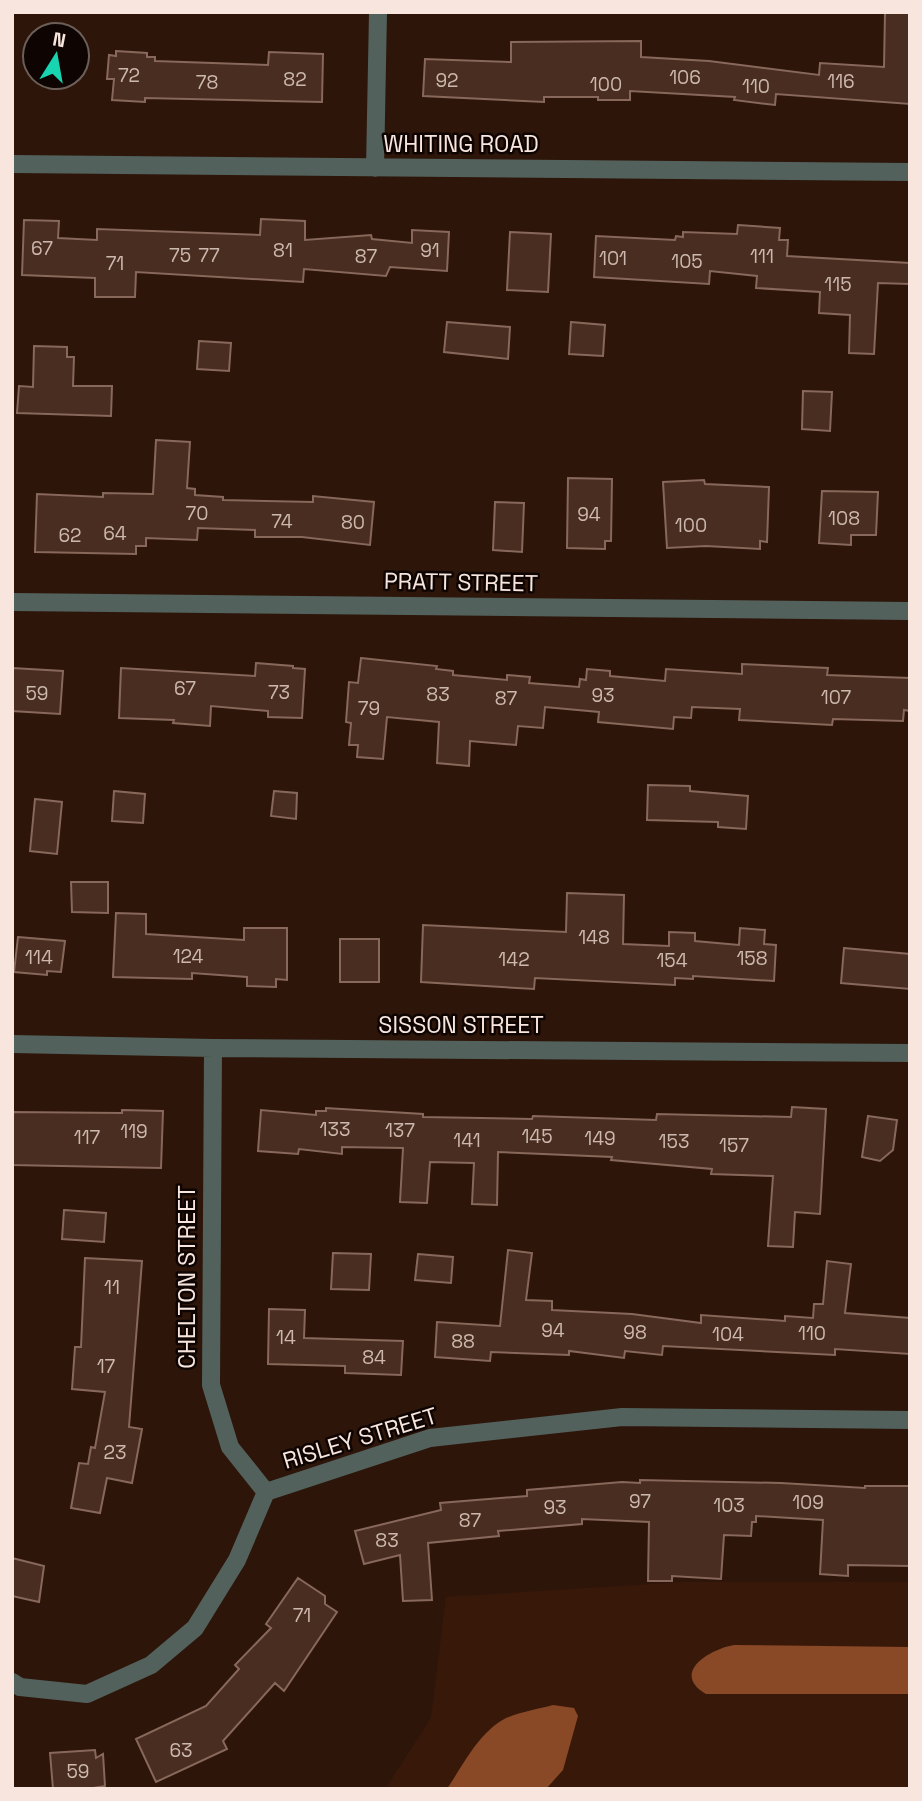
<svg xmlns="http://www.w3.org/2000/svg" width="922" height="1801" font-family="'Space Grotesk',sans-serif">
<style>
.built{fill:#381909}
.water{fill:#894826}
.building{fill:#482d20;stroke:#87685a;stroke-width:2}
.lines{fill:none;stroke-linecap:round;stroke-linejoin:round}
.minor{stroke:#52615c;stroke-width:18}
.labels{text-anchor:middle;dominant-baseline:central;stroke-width:5;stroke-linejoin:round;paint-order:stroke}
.number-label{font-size:19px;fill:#ccb8ae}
.street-label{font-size:23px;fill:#f8e6de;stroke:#0e0502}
</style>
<rect width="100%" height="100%" fill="#2d1509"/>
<path class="built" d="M683 1582H910V1789H385L431 1718 446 1597Z"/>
<path class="water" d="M734 1645 910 1647V1694H706C670 1673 710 1649 734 1645Z
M553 1705 574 1708 578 1716 563 1770 546 1789H447C463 1765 479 1732 506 1718 520 1712 538 1709 553 1705Z"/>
<path class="building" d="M885 12H910V104L776 94 775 105 734 100 735 97 630 91V100H598V97H544V102L423 96 425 59 511 62V42L641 41V57L709 61 819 75 820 63 884 67Z
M116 51 147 53V57H155V61L268 65 269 52 323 54 322 102 145 98V102L112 100 114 79H107L109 55 116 56Z
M261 219 305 221V240L371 235 372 239 412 243V230L449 232 447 271 390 267 386 276 304 269 303 282 136 272 135 297H95V278L22 275 24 220 59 221 58 238 97 240V229L260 235Z
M738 225 780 228 779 240H788L787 256 910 263V284L878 283 874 354 849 353 850 315 819 313 820 292 756 288 757 276 710 271 709 284 594 277 596 236 675 240 676 236 683 237V232L737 234Z
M510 232 551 234 548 292 507 290Z
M447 322 510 327 508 359 444 352Z
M571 322 605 325 603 356 569 354Z
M199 341 231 343 229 371 197 369Z
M34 346 67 347V357H74L73 386H112L111 416 17 413 19 386 33 387Z
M803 391 832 392 830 431 802 429Z
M156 440 190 442 187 488 195 489V495L223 497V500L313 502V496L374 502 370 545 302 537H255V530L198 528 197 540 146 538V546H136V554L35 552 37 494 103 497V493L153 494Z
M568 478 612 479 611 541H605V549L567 548Z
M704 480 705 484 769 487 767 542 760 541V549L706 546 667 548 663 482Z
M822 491 878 492 876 535H851V545L819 543Z
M495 502 524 503 522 552 493 550Z
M361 658 437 666 436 669 453 671V675L507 680V675L530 677 529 683 579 687 580 679 586 680 587 669 610 671V676L665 681 666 669 742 674V664L828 668 827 675 910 678V711L904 710 903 721 833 719 832 725 739 720 740 709 692 707 691 718 674 717 673 729 598 722 599 712 545 707 543 728 518 726 516 745 470 741 469 766 437 763 439 722 387 717 383 759 357 757 358 745H349L351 723 346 722 349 682 358 683Z
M256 663 293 666V668L305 669 302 718 268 717V711L211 706 210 726 173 723 174 720 119 718 121 668 255 676Z
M12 668 63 671 60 714 12 711Z
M648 785 690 786V791L748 796 746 829 718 827V822L647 820Z
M114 791 145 794 143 823 112 821Z
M274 791 297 793 296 819 271 816Z
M35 799 62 802 57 854 30 851Z
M71 882H108V913L72 912Z
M567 893 624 895 623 944 669 946V932L695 933V941L739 945 740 928 765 930 764 944 776 945 774 981 693 976V979L675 978V985L535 978 534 989 421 982 423 925 566 932Z
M116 913 146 914V934L244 940V928H287V980L276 979V987L247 986V977L192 973V979L113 977Z
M18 937 65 941 61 972 47 971V975L14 972Z
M340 939H379V982H340Z
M844 948 910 954V989L841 983Z
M792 1107 826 1109 820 1214 795 1212 793 1247 768 1246 773 1176 711 1174 712 1169 611 1160 612 1157 498 1152 497 1205 472 1204 474 1163 430 1162 427 1203 400 1202 403 1148 342 1147V1154L299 1149 298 1154 258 1151 261 1110 316 1115V1111H326V1108L423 1114V1117L532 1119 533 1116 656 1120 657 1114 791 1117Z
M122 1110 163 1111 161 1168 12 1165V1112L122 1113Z
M868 1116 897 1120 893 1150 880 1161 862 1157Z
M64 1210 106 1213 104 1242 62 1239Z
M508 1250 532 1253 526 1300 552 1301V1310L632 1314 701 1323V1315L785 1321V1316L813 1318 814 1304H823L827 1261 851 1264 845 1313 910 1318V1354L835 1349V1355L663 1346 662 1355 625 1351 624 1358 569 1351V1355L491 1352 490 1361 435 1357 437 1322 500 1326Z
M333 1253 371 1254 369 1290 331 1289Z
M418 1254 453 1257 451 1283 415 1280Z
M85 1258 142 1261 129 1427 142 1429 132 1483 107 1478 100 1513 71 1508 79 1463 88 1464 91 1447 95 1448 105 1392 72 1389 75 1347H81Z
M269 1309 305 1310 304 1338 403 1341 401 1375 345 1373V1366L268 1364Z
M640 1480 781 1483 865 1488V1486H910V1566L848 1565V1576L820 1574 823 1520 756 1516V1522H752L751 1536 724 1535 721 1579 672 1576V1581H648L649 1522 582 1519V1524L498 1531 499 1536 428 1543 432 1600 403 1601 400 1555 364 1564 355 1531 441 1510 440 1503 527 1496V1490L622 1482 640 1483Z
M12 1558 44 1566 39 1602 12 1596Z
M298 1578 325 1596V1604L337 1612 284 1691 275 1683 223 1741 227 1749 156 1782 136 1739 206 1706 239 1669 235 1665 271 1628 266 1624Z
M95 1750 96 1758 103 1754 105 1786 87 1789H53L50 1753Z"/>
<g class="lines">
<path class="minor" d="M12 164 910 172
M375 168 378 12
M12 602 910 611
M12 1044 213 1048 910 1053
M213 1048 211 1385 230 1447 266 1492
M12 1682 20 1687 87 1694 151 1665 195 1628 237 1560 266 1492 430 1438 622 1417 910 1420"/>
</g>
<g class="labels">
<g class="number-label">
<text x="129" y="75">72</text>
<text x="685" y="77">106</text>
<text x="295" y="79">82</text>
<text x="447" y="80">92</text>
<text x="841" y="81">116</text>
<text x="207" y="82">78</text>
<text x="606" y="84">100</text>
<text x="756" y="86">110</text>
<text x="42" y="248">67</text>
<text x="283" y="250">81</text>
<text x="430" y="250">91</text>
<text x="180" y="255">75</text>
<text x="209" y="255">77</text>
<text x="366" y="256">87</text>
<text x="762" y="256">111</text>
<text x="613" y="258">101</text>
<text x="687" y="261">105</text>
<text x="115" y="263">71</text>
<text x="838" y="284">115</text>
<text x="197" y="513">70</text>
<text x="589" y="514">94</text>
<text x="844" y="518">108</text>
<text x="282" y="521">74</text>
<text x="353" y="522">80</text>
<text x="691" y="525">100</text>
<text x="115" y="533">64</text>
<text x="70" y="535">62</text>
<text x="185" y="688">67</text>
<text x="279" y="692">73</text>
<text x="37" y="693">59</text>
<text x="438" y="694">83</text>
<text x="603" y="695">93</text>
<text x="836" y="697">107</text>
<text x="506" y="698">87</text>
<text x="369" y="708">79</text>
<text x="594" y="937">148</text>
<text x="188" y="956">124</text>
<text x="39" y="957">114</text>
<text x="752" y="958">158</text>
<text x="514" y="959">142</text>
<text x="672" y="960">154</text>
<text x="335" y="1129">133</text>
<text x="400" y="1130">137</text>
<text x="134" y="1131">119</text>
<text x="537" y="1136">145</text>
<text x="87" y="1137">117</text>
<text x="600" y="1138">149</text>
<text x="467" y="1140">141</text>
<text x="674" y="1141">153</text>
<text x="734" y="1145">157</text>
<text x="112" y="1287">11</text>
<text x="553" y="1330">94</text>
<text x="635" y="1332">98</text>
<text x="812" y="1333">110</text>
<text x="728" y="1334">104</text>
<text x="286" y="1337">14</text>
<text x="463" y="1341">88</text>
<text x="374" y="1357">84</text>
<text x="106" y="1366">17</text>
<text x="115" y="1452">23</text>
<text x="640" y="1501">97</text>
<text x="808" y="1502">109</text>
<text x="729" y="1505">103</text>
<text x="555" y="1507">93</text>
<text x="470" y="1520">87</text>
<text x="387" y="1540">83</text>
<text x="302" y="1615">71</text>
<text x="181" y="1750">63</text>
<text x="78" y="1771">59</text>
</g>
<g class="street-label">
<text x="461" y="144">WHITING ROAD</text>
<text transform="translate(461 582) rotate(1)">PRATT STREET</text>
<text x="461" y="1025">SISSON STREET</text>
<text transform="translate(187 1277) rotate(-90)">CHELTON STREET</text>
<text transform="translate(360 1438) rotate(-17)">RISLEY STREET</text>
</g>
</g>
<rect width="922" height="1801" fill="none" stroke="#f8e6de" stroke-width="28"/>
<g transform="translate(56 56) rotate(11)"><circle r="33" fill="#0e0502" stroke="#6c5f5a" stroke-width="2"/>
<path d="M0-5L12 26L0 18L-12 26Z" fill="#18d5b2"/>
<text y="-10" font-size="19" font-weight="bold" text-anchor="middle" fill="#f8e6de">N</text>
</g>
</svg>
